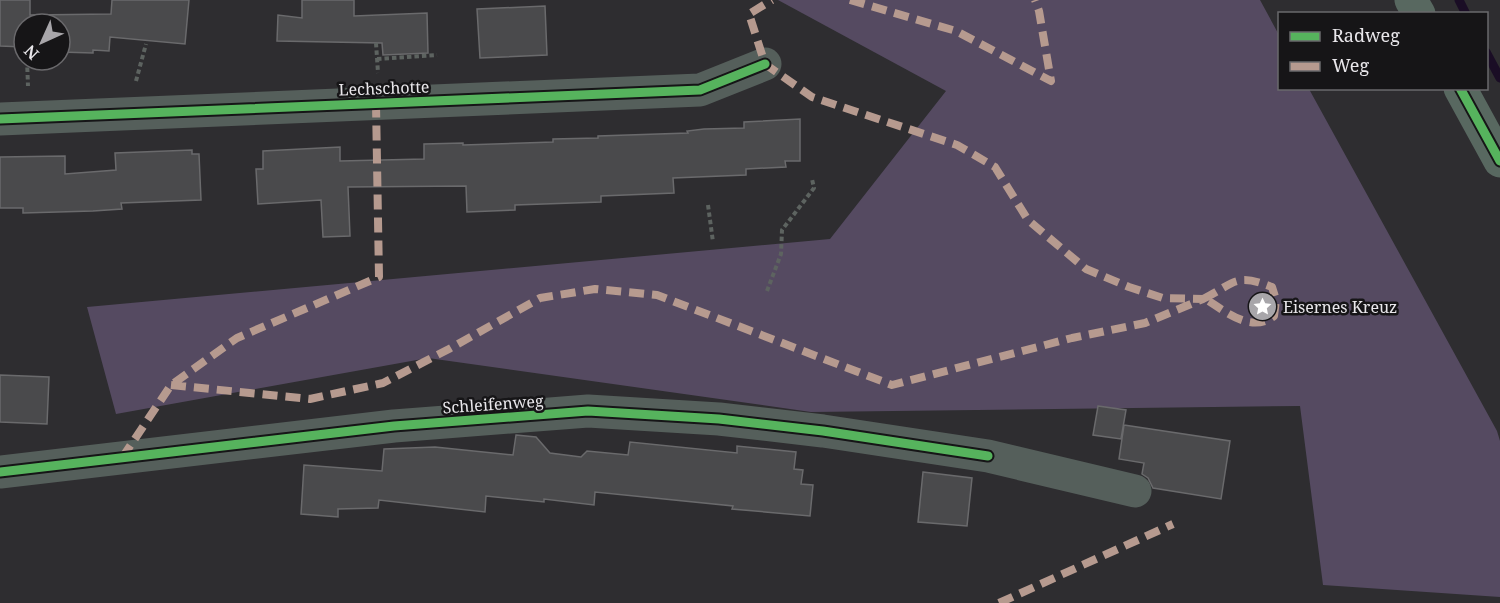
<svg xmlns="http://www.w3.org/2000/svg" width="1500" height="603" font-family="'Noto Serif',serif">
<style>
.green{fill:#554a61}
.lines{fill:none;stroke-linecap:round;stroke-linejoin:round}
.stream{stroke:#1a0d25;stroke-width:9}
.building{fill:#4a4a4c;stroke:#6a6a6c;stroke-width:1.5}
.path{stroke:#5d6360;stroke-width:4;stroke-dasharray:4.5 3;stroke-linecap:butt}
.minor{stroke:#555f5b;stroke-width:33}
.major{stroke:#586860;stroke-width:33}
.quiet{stroke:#b69a8f;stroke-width:8;stroke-dasharray:15 8;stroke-linecap:butt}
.cycleway-casing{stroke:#161517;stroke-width:13}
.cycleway{stroke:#56b35d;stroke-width:9}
.labels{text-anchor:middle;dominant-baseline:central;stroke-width:5;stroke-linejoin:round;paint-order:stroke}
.street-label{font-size:16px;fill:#e9e7eb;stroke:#161517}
.poi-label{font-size:16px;fill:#e9e7eb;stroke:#161517;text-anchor:start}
</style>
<rect width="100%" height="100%" fill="#2e2d30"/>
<path class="green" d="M778 0H1260L1279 35 1280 88 1309 89 1497 431 1500 441V597L1323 585 1300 406 811 412 428 358 116 414 87 307 830 239 946 91Z"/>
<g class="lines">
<path class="stream" d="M1459 0 1466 14
M1486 52 1500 78"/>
</g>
<path class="building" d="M0 0H30V15L111 14 112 0H189L185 44 110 37 109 51 93 50V53L60 52V24H24V47L0 46Z
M302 0H354V16L427 13 428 53 383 55 382 43 277 41 278 15 302 18Z
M545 6 547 55 480 58 477 9Z
M800 119V161H785L786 167 746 169V175L673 178 674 193 601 196V202L515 205V210L467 212 466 186 348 187 350 236 323 237 321 200 258 204 256 169H263V151L340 147V161L424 159V144L463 143V145L553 142V139L598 138V136L688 133 687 131 704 129 744 128V122Z
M192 150V154H199L201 200 121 203 122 209 93 211 23 213V208H0V157L65 156V174L116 170 115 153Z
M0 375 49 377 47 424 0 422Z
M1098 406 1126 410 1121 439 1093 435Z
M1124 425 1230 441 1221 499 1153 488 1148 478 1142 474 1144 463 1119 459Z
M516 435 536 437 550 453 581 457 587 451 628 455 630 442 737 453V446L796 452 794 469 803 470 801 484 813 485 810 516 732 509 733 506 595 492 594 505 544 499V502L486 496 485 512 379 500 378 508 338 509V517L301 514 304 465 382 471 384 449 435 447 513 455Z
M923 472 972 478 967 526 918 522Z"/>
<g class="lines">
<path class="path" d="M376 43 378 73
M377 59 437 55
M27 60 28 86
M136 81 146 44
M708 205 713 242
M767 291 781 254 782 230 814 188 812 179"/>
<path class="minor" d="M0 119 700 90 765 64
M0 472 394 426 588 411 719 419 823 431 988 456 1135 491"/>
<path class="major" d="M1411 0 1419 14
M1460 88 1500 161"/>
<path class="quiet" d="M850 0 956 31 1051 81 1039 11 1035 0
M1203 299C1234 284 1234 272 1272 287L1276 300 1274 316C1251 334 1225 311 1204 298
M171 385 310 399 383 383 449 349 540 298 595 289 657 295 892 385 1072 338 1145 323 1203 299 1163 298 1129 287 1086 269 1028 220 995 167 957 145 812 97 765 64 749 14 772 0
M122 458 171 385 237 338 379 277 376 104
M999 603 1173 524"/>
<defs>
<path id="cycleway" d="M1460 88 1500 161
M0 119 700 90 765 64
M0 472 394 426 588 411 719 419 823 431 988 456"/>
</defs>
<use href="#cycleway" class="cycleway-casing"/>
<use href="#cycleway" class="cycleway"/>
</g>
<defs>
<symbol id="sight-disc" viewBox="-11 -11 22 22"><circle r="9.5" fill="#a8a6aa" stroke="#161517"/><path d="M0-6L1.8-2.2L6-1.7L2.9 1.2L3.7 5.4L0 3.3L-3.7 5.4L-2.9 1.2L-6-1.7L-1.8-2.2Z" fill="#fff"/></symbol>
</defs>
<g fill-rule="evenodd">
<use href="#sight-disc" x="1246" y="290" width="33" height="33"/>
</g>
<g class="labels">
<g class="street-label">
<text transform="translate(384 88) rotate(-2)">Lechschotte</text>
<text transform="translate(493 404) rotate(-4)">Schleifenweg</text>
</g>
<g class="poi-label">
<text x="1283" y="307">Eisernes Kreuz</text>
</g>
</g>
<rect x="1278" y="12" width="210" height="78" fill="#161517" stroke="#6a696c" stroke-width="1.5"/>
<rect x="1290" y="32" width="30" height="9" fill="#56b35d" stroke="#6a696c" stroke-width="1.5"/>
<text x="1332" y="42" font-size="18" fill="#e9e7eb">Radweg</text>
<rect x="1290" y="62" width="30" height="9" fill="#b69a8f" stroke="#6a696c" stroke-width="1.5"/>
<text x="1332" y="72" font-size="18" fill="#e9e7eb">Weg</text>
<g transform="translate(42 42) rotate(225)"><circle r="28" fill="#161517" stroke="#6a696c" stroke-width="1.5"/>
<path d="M0-4.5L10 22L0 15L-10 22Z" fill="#a8a6aa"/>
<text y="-9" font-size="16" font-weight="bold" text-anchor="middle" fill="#e9e7eb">N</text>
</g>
</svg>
